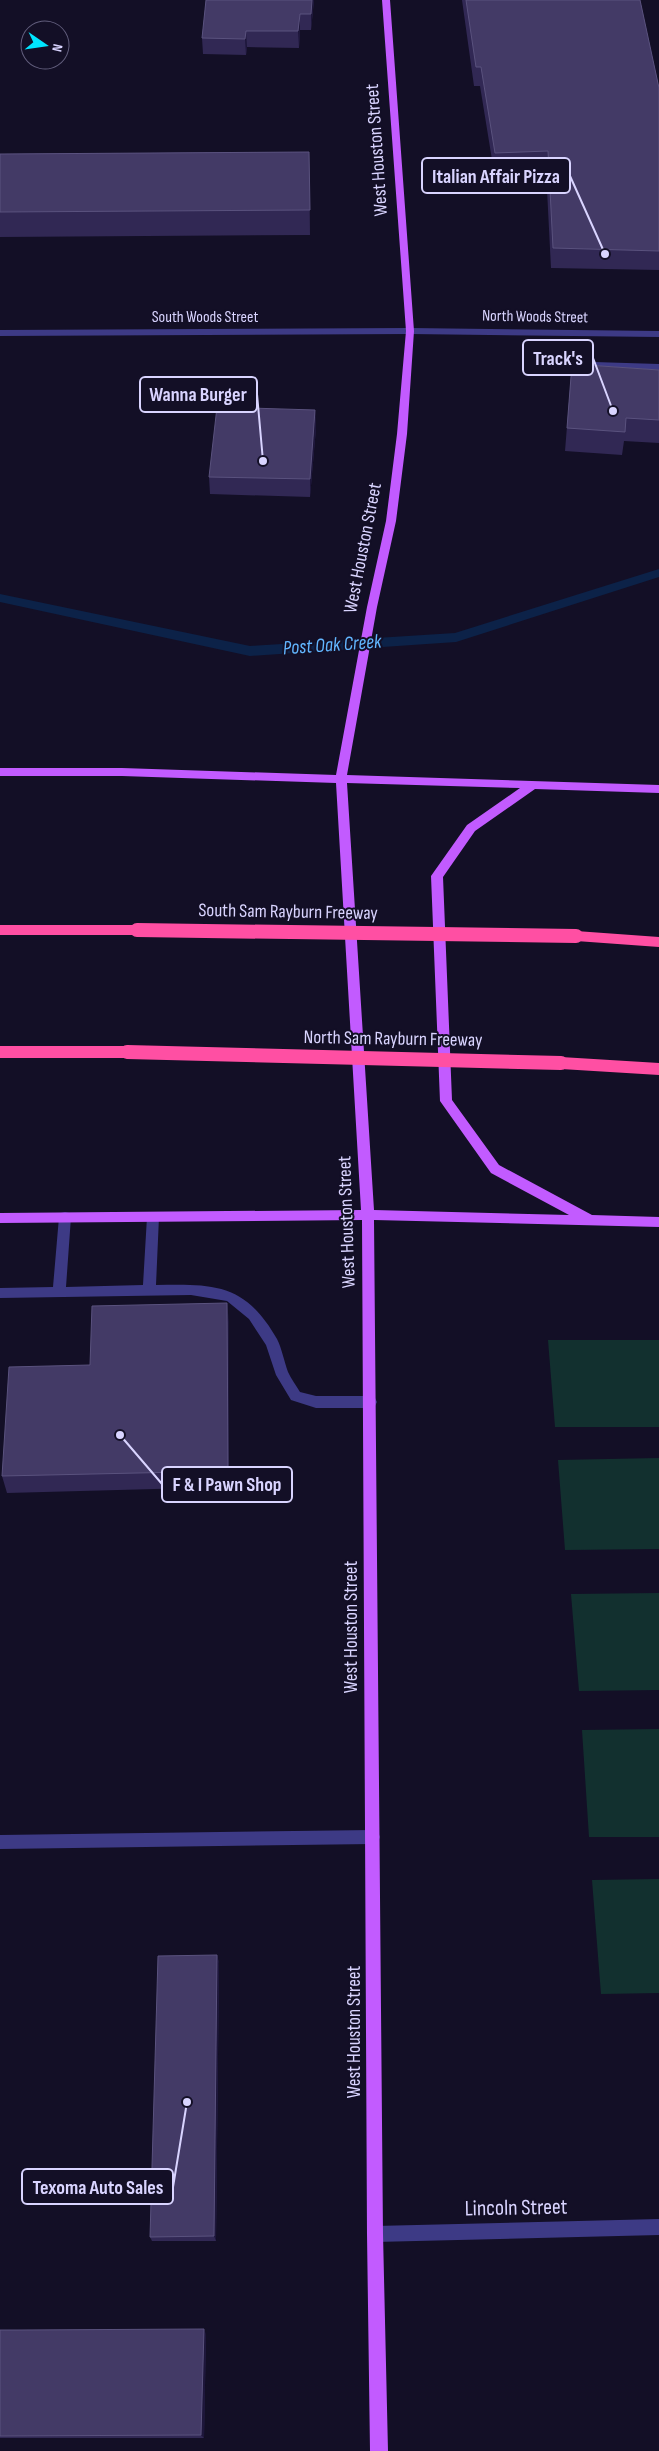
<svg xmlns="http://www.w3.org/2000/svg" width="659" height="2451" font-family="'Sofia Sans Condensed',sans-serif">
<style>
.green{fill:#12302f}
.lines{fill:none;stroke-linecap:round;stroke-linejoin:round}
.stream{fill:#0c2248;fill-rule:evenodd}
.minor{fill:#3d3a85;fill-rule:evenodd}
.major{fill:#c25bff;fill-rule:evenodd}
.highway{fill:#ff4fa3;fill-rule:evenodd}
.highway-bridge{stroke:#ff4fa3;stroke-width:14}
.wall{fill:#312854}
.shaded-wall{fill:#1d163a}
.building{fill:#433a66;stroke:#5a527e}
.labels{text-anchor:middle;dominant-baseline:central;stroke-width:4;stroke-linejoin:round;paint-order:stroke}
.far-street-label{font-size:16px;fill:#d9d4ff;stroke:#130f26}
.street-label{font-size:19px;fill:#d9d4ff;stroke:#130f26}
.water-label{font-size:20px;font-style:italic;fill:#62b6ff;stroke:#130f26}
.near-street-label{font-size:22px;fill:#d9d4ff;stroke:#130f26}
.leader{fill:none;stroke:#d9d4ff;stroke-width:2}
.callout-dot{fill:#d9d4ff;stroke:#130f26;stroke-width:2}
.callout{fill:#130f26;stroke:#d9d4ff;stroke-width:2}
.callout-label{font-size:20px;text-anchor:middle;font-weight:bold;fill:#d9d4ff}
</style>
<rect width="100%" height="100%" fill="#130f26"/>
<path class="green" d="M548 1340H659V1427H555Z
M659 1458V1549L565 1550 558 1460Z
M659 1593V1690L579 1691 571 1594Z
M659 1729V1837H589L582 1730Z
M659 1879V1993L601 1994 592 1880Z"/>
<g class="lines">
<path class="stream" d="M659 569V577L456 642 250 656 0 602V594L250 646 455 633Z"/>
<path class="minor" d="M410 328 659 331V337L410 334 0 336V330Z
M594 362 659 364V370L591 367V363Z
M65 1212 69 1213 71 1217 66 1287 143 1285 147 1217 149 1213H157L159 1217 156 1285C214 1284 245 1283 277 1339 282 1349 284 1361 288 1372 291 1379 296 1385 300 1392L316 1396H370L375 1398 377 1402 375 1406 370 1408H316L291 1400 276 1375 266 1345 249 1319 227 1301 191 1295 0 1298V1288L53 1287 59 1217 61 1213Z
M373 1830 378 1832 380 1837 378 1842 373 1844 0 1849V1835Z
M659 2219V2235L375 2242 369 2240 367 2234 369 2228 375 2226Z"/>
<path class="major" d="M382 0H390L414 331 407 434 396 521 377 607 347 775 659 785V793L535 789 475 831 443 877 452 1100 499 1165 592 1215 659 1217V1227L374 1220 383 2234 388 2451H370L367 2234 362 1220 0 1223V1213L361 1210 336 783 122 776H0V768H122L336 775 367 607 386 521 397 434 406 331ZM347 783 520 788 467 825 431 876 440 1101 491 1173 569 1215 374 1210Z"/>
<path class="highway" d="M0 925H137L144 930 137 935H0Z
M576 931 659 937V947L576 941 569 936Z
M0 1046H127L132 1048 134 1052 132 1056 127 1058H0Z
M561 1057 659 1063V1075L561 1069 556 1067 554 1063 556 1059Z"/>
<path class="highway-bridge" d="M137 930 576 936
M127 1052 561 1063"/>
</g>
<path class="wall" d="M206 0H314L311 30H300L299 48 247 47 246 55 203 54 202 38Z
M462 0H640L659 88V270L551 268 546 170 494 172 480 86H474Z
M309 152 310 235 0 237V154Z
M572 364 659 370V443L624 441 622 455 565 451Z
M315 410 316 428 310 497 210 494 209 477Z
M229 1321V1487L7 1493 2 1476 90 1365Z
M217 1955 219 1963 216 2241H152L150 2237Z
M0 2330 206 2334 204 2438H0Z"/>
<path class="shaded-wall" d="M312 0H314L311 30V14Z
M300 14V30L299 48 298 31Z
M246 31 247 47 246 55 245 39Z
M315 410 316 428 310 497V479Z
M227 1303 229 1321V1487L228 1471Z
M217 1955 219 1963 216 2241 214 2236Z
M204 2329 206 2334 204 2438 201 2435Z"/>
<path class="building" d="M206 0H312L311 14H300L298 31H246L245 39 202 38Z
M466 0H640L659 88V251L553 248 548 151 495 153 481 67H476Z
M309 152 310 210 0 212V154Z
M572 364 659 370V420L626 418 625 432 567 428Z
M217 407 315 410 310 479 209 477Z
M227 1303 228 1471 2 1476 9 1367 90 1365 92 1306Z
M217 1955 214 2236 150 2237 158 1956Z
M204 2329 201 2435 0 2436V2330H18Z"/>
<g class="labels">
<g class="far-street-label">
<text x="205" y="317">South Woods Street</text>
<text transform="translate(535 317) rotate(1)">North Woods Street</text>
</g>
<g class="street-label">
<text transform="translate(377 150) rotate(-94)">West Houston Street</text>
<text transform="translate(363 548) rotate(-79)">West Houston Street</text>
<text transform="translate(288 912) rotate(1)">South Sam Rayburn Freeway</text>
<text transform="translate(393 1039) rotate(1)">North Sam Rayburn Freeway</text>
<text transform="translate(347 1222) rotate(-92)">West Houston Street</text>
<text transform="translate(351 1627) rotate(-90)">West Houston Street</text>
<text transform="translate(354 2032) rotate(-90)">West Houston Street</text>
</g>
<g class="water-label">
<text transform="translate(332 645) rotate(-4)">Post Oak Creek</text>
</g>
<g class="near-street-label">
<text transform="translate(516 2208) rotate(-1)">Lincoln Street</text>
</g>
</g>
<path class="leader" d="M605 254L570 176M613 411L593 358M263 461L257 394M120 1435L162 1484M187 2102L173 2187"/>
<g class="callout-dot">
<circle cx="605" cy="254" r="5"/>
<circle cx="613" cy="411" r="5"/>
<circle cx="263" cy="461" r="5"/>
<circle cx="120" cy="1435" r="5"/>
<circle cx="187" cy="2102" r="5"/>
</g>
<g class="callout">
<rect x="422" y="158" width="148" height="35" rx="5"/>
<rect x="523" y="340" width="70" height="35" rx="5"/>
<rect x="140" y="377" width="117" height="35" rx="5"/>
<rect x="162" y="1467" width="130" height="35" rx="5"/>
<rect x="22" y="2169" width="151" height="35" rx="5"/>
</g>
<g class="callout-label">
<text x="496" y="183">Italian Affair Pizza</text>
<text x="558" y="365">Track's</text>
<text x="198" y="401">Wanna Burger</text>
<text x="227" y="1491">F &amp; I Pawn Shop</text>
<text x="98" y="2194">Texoma Auto Sales</text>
</g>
<g transform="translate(45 45) rotate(103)"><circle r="24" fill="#130f26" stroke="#625e7d"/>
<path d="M0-4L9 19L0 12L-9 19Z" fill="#00e5ff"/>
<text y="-8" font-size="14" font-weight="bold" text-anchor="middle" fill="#d9d4ff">N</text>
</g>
</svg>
